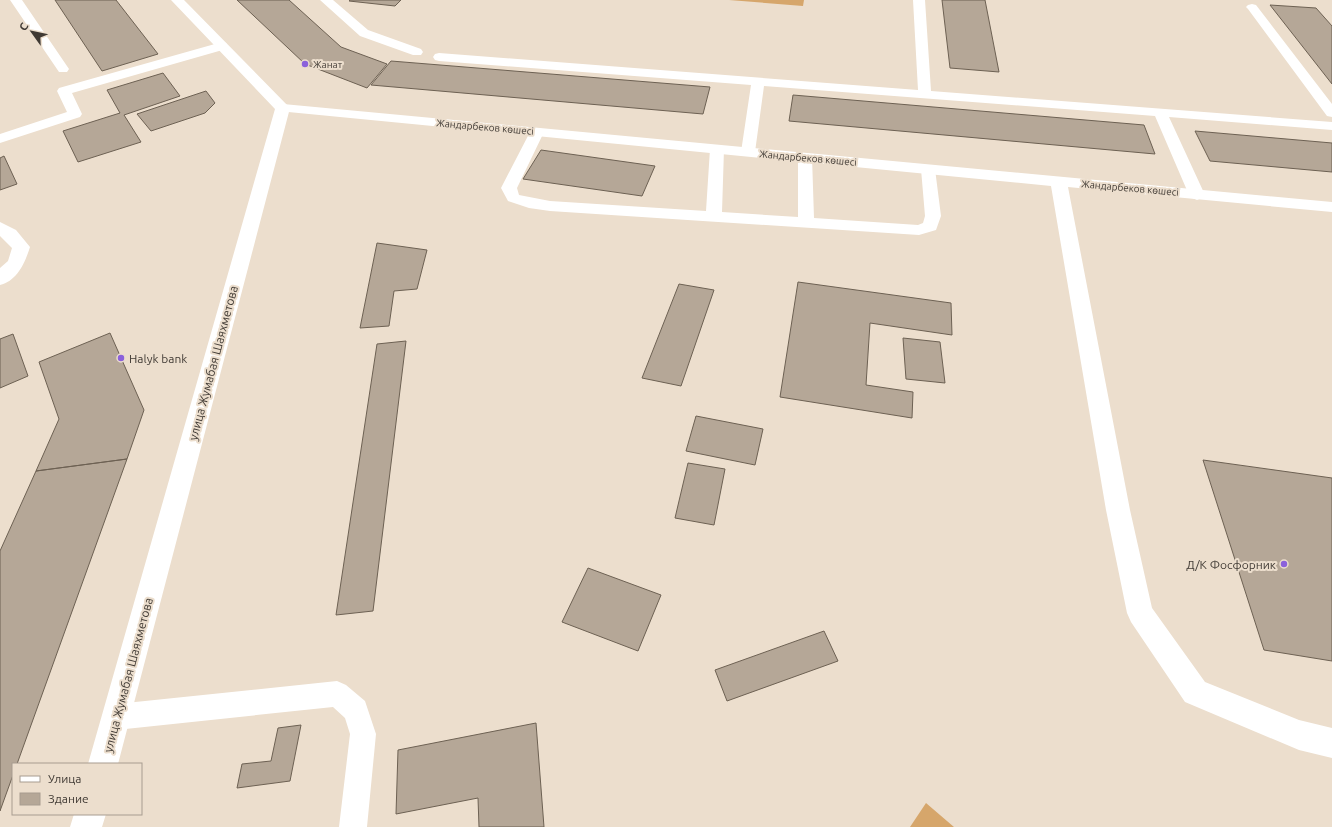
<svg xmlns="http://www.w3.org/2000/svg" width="1332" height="827" font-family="Ubuntu,sans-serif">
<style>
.green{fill:#d6a66b}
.building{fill:#b5a797;stroke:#6d6153}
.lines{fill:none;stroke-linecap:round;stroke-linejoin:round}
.service{fill:#fff;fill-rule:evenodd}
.minor{fill:#fff;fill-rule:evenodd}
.tertiary{fill:#fff;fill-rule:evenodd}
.poi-dot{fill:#8b61db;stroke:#ecdecd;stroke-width:1.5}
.labels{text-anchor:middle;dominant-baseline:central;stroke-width:4;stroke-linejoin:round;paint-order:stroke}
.far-poi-label{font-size:10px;fill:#403a34;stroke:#ecdecd;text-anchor:start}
.far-street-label{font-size:10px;fill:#403a34;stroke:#ecdecd}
.poi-label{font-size:12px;fill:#403a34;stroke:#ecdecd;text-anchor:start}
.street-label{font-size:12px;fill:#403a34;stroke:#ecdecd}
</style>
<rect width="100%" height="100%" fill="#ecdecd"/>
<path class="green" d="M729 0H804L803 6Z
M926 803 954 827H910Z"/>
<path class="building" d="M55 0H116L158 54 102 71Z
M237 0H289L341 47 387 64 367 88 305 64Z
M350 0H401L395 6 349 1Z
M942 0H985L999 72 950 68Z
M1270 5 1316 8 1332 26V84Z
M391 61 710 87 703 114 371 85Z
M163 73 180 96 124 115 141 142 78 162 63 131 120 113 107 90Z
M206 91 215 103 205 113 151 131 137 114Z
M793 95 1144 125 1155 154 789 121Z
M1195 131 1332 143V172L1210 161Z
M541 150 655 166 642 196 523 179Z
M4 156 17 184 0 190V158Z
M377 243 427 250 417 289 394 291 389 326 360 328Z
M798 282 951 303 952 335 870 323 866 385 913 392 912 418 780 397Z
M679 284 714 290 681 386 642 378Z
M110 333 144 410 127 459 36 471 59 419 39 362Z
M13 334 28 376 0 388V339Z
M903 338 940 342 945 383 906 379Z
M406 341 373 611 336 615 377 344Z
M696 416 763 429 755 465 686 451Z
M127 459 17 764H13V775L0 811V551L36 471Z
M1203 460 1332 478V661L1264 650Z
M688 463 725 469 714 525 675 518Z
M588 568 661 595 638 651 562 622Z
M824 631 838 661 727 701 715 670Z
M536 723 544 827H479L478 798 396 814 398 750Z
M301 725 290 781 237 788 242 764 271 761 278 728Z"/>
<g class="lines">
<path class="service" d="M10 0H22L69 69 67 72H59Z
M320 0H333L368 30 421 49 423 52 421 55H413L360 36Z
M913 0H925L931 91 1332 122V130L1169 117 1205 195 1202 198 1197 200 1192 198 1189 195 1155 116 764 86 755 152 753 155 748 156 743 155 741 152 751 85 439 61 435 60 433 57 435 54 439 53 918 90Z
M1252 4 1256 5 1332 104V117L1327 116 1248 9 1246 7 1248 5Z
M222 42 226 43 228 46 226 49 72 93 82 114 80 117 0 143V134L67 112 57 91 59 88Z
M537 128 542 129 544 132 517 188 519 195 550 201 706 211 710 149 712 146 717 145 722 146 724 149 722 212 798 217V157L800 154 805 153 810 154 812 157 814 218 918 225 923 223 925 216 921 169 923 166 928 165 933 166 935 169 941 216 936 230 919 235 550 211 529 208 508 201 501 188 530 132 532 129Z
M337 681 346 685 365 701 376 734 367 827H339L350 734 345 718 333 707 116 730 107 726 103 717 107 708 116 704Z"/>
<path class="minor" d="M283 104 1332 202V212L1068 187 1130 510 1152 608 1205 682 1299 720 1332 728V758L1299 750 1185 702 1131 622 1127 613 1106 510 1051 186 278 111 276 108 278 105Z
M0 222 16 230 30 247C25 263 17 281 0 285V268L8 261 12 248 0 236Z"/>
<path class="tertiary" d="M171 0H184L290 108 118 764H88L275 109Z
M74 814H106L102 827H70Z"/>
</g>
<g class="poi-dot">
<circle cx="305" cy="64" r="4"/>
<circle cx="121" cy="358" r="4"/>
<circle cx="1284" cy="564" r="4"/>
</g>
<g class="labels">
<g class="far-poi-label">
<text x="313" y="64">Жанат</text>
</g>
<g class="far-street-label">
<text transform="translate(485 127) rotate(5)">Жандарбеков көшесі</text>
<text transform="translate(808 158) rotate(5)">Жандарбеков көшесі</text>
<text transform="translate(1130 188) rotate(5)">Жандарбеков көшесі</text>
</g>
<g class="poi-label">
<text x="129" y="358">Halyk bank</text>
<text x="1276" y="564" text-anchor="end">Д/К Фосфорник</text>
</g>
<g class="street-label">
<text transform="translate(213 363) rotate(-75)">улица Жумабая Шаяхметова</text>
<text transform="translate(128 675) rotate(-75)">улица Жумабая Шаяхметова</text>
</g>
</g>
<rect x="12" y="763" width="130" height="52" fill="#ecdecd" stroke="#a79c90"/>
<rect x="20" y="776" width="20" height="6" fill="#ffffff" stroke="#a79c90"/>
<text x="48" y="783" font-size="12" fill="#403a34">Улица</text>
<rect x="20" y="793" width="20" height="12" fill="#b5a797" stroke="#a79c90"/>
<text x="48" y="803" font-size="12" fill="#403a34">Здание</text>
<g transform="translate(32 32) rotate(303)" stroke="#ecdecd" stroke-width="3" paint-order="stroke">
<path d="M0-3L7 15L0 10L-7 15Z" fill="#403a34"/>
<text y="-6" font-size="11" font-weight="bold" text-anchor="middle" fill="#403a34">С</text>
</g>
</svg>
